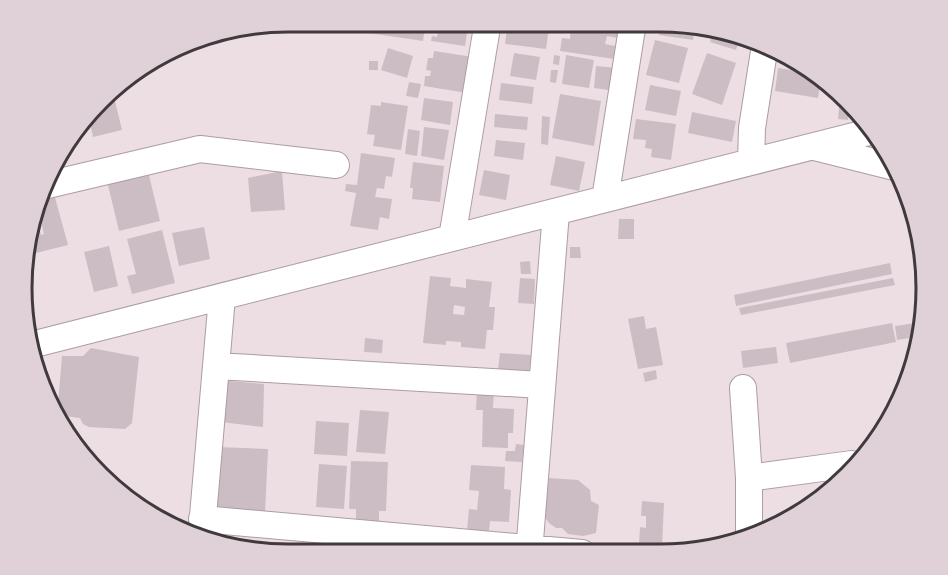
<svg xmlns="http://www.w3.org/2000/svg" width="948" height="575" font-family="Lato,sans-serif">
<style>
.building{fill:#ccbdc4;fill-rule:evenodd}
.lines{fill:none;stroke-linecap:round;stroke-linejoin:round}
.minor-casing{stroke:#ab9da3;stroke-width:28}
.minor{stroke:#fff;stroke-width:26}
.rim{fill:none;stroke:#403a3c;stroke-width:3}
</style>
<rect width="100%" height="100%" fill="#eddee4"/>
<path class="building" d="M385 21H426L423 41 369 33 371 23 385 25Z
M434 21H469L465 46 431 41 432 36 437 37 438 30 433 29Z
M508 21H550L546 49 505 44Z
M661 22H678L695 25 693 40 659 35Z
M588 25 619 30 618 38 607 36 605 44 615 46 614 59 560 51 562 38 570 39 571 27 587 30Z
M714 29 741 34 736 50 710 42Z
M655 40 688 48 679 83 646 75Z
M388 48 413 56 407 78 381 70Z
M434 51 473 57 467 93 424 86 425 76H430L431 71 426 70 428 58H433Z
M514 53 540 57 536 80 510 76Z
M707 53 736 63 722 105 692 94Z
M554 55 560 56 559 65 553 64Z
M566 55 594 60 589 88 562 84Z
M369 61H378V70H369Z
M596 66 618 68 615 91 594 88Z
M778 68 817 74 821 78 818 98 775 91Z
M551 70H558L556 83 550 82Z
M409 82 421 84 418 98 406 96Z
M118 83 121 95 114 97 122 130 93 137 88 113Z
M501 83 534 87 532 104 499 100Z
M650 85 681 91 676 116 645 110Z
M560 94 601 101 594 146 552 138Z
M424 98 453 102 450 125 421 120Z
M840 98 850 107 848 120 838 119Z
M381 102 408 106 401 150 373 146 375 135 367 134 371 105 381 106Z
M692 112 736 121 732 142 688 133Z
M495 114 528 117 527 130 494 127Z
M542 116 550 117 548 145 541 144Z
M636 119 676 124 671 160 651 157 652 149 645 148 646 140 633 139Z
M424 127 449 130 444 160 421 156Z
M408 129 420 131 417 156 405 154Z
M496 140 525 143 523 160 494 156Z
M361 153 395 158 392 177 386 176 384 189 377 188 375 197 392 199 389 219 380 217 378 230 350 226 356 193 345 191 346 184 357 185Z
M556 156 585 162 579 191 550 185Z
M413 162 444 166 440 202 412 199 413 188H410Z
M484 170 510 175 506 200 479 195Z
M148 171 160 221 119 231 107 181Z
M282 171 285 210 251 212 248 178Z
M53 190 68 245 28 255 27 251 34 209 41 235 44 234 36 201 39 194Z
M619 219H634V239H618Z
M204 227 210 259 179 266 172 233Z
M162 230 175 283 132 294 127 276 136 274 127 239Z
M109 246 118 286 94 292 84 252Z
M570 247H580L581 258H570Z
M530 261 531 274H521L520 262Z
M890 263 892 274 736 306 734 295Z
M25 265 35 314 26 316 21 287Z
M430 276 451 278 450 286 466 288V279L492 282 489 307H495L493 330H487L485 349 461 347V342L446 341V345L423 343ZM454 305 465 307 464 315 453 314Z
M520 278 535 279 534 304 518 303Z
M893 278 895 285 741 315 739 308Z
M644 316 646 329 656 327 663 365 638 369 628 319Z
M922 322V336L897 340 895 326Z
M892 323 896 342 790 363 786 343Z
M365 338 383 340 382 353 364 352Z
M776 347 778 363 743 368 741 351Z
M91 348 139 357 132 423 125 429 89 427 83 424 80 418 57 415 62 356H83Z
M500 353 531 355 529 372 498 369Z
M656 370 657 379 645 382 643 373Z
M218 380 264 384 263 427 221 422Z
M477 388 494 389 493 408 514 409 513 433H508V448L482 447 483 410H476Z
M360 410 389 412 385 454 356 452Z
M316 421 349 423 347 456 314 454Z
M516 444 524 445 522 462 505 461 506 451H515Z
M217 447 268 449 265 514 215 512Z
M351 461 388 462 386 511H379V525L356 524V509H349Z
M319 464 347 466 344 509 316 507Z
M471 465 505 467 504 489 511 490 509 522 490 521 489 531 467 530 469 509 477 510 479 491 469 490Z
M549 478 578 480 590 490 591 501 599 505 596 533 583 536 568 534 562 528H556L549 523 544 516 546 509 542 505 545 486 548 485Z
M107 479 120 481 119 490Z
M642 501 664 503 662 547 639 545 640 527 646 528V516H641Z"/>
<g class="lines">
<defs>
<path id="minor" d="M814 147 894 167
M751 162 752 128 765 45
M43 186 200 149 336 165
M605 199 633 22
M452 238 488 21
M31 345 873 131
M216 366 542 385
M743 388 749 478V532
M749 478 852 464
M202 519 582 553
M201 539 222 297
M529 553 556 212"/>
</defs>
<use href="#minor" class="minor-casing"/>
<use href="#minor" class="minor"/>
</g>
<path d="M0 0H948V575H0ZM288 32H660A256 256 0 0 1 916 288V288A256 256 0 0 1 660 544H288A256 256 0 0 1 32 288V288A256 256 0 0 1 288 32Z" fill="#dfd1d7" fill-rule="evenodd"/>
<path class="rim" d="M288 32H660A256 256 0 0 1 916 288V288A256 256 0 0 1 660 544H288A256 256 0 0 1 32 288V288A256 256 0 0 1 288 32Z"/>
</svg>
